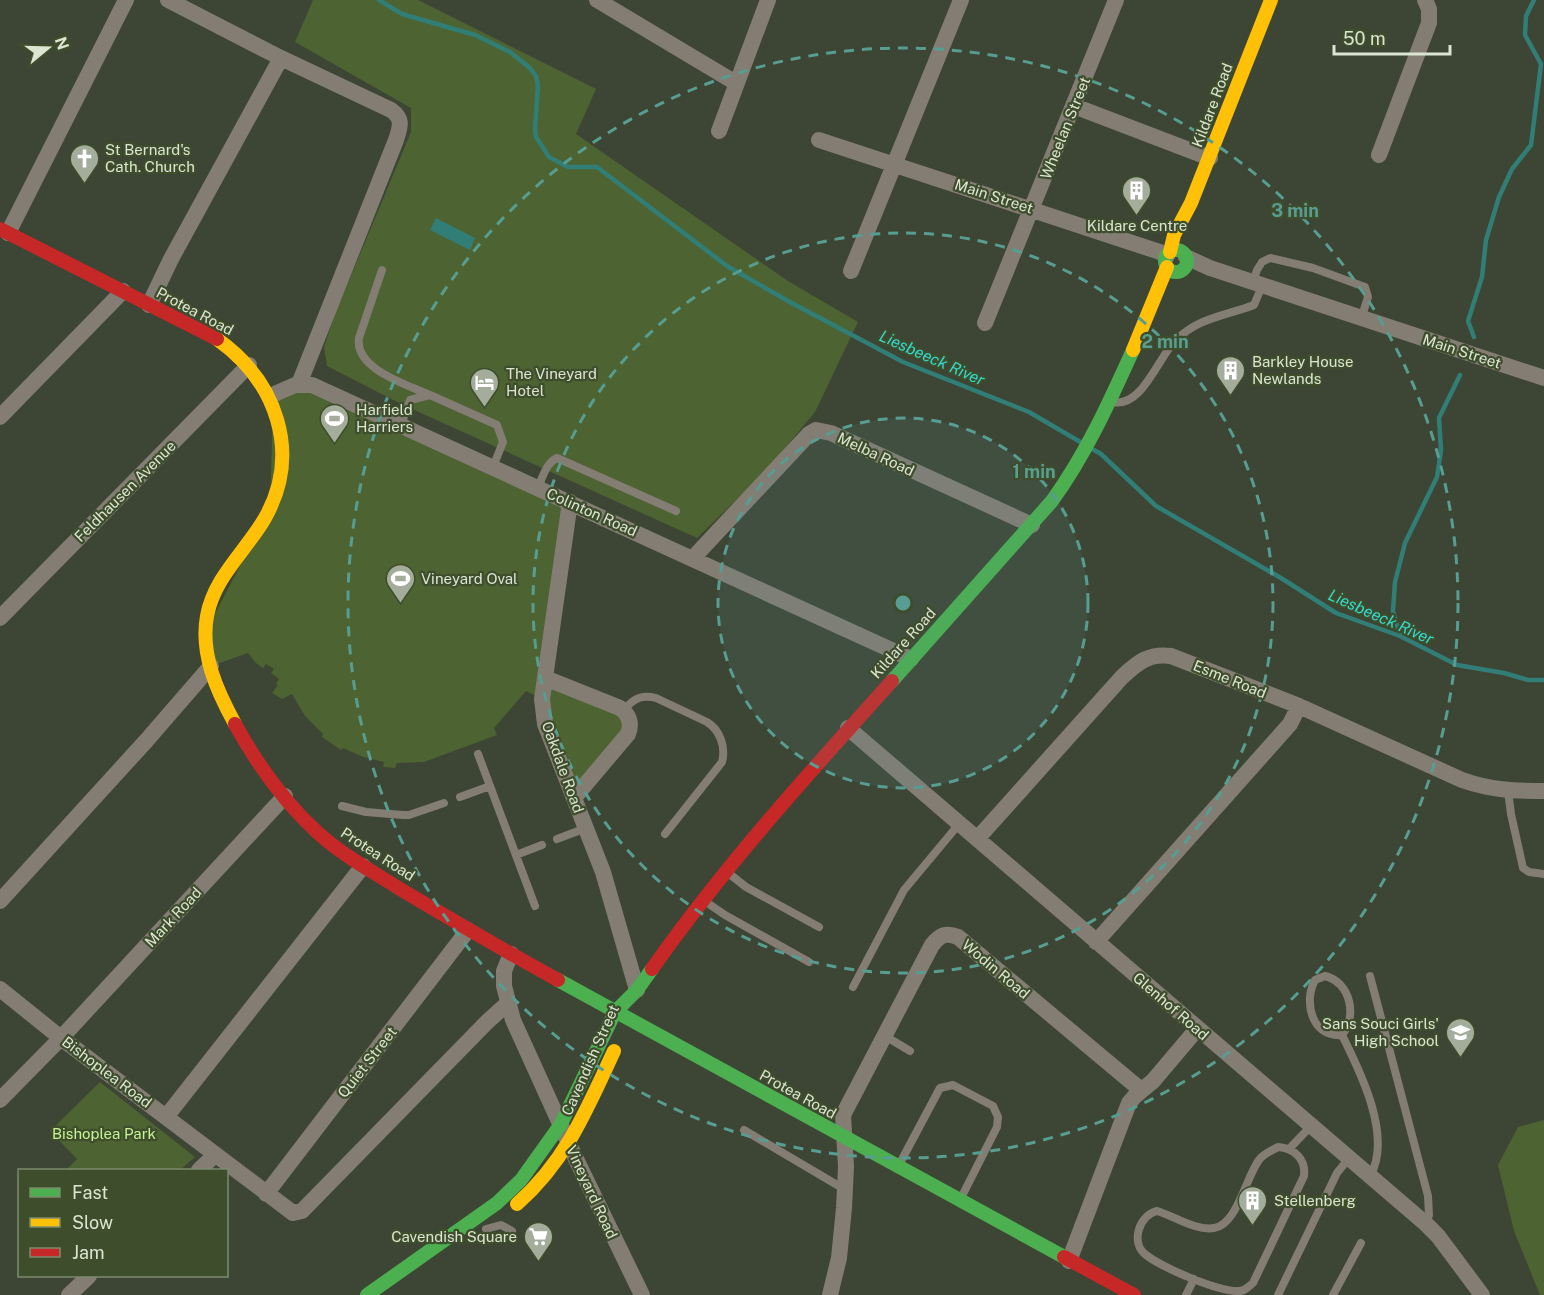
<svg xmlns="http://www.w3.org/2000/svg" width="1544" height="1295" font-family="'Public Sans',sans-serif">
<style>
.green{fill:#4d6332}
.water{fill:#317e77}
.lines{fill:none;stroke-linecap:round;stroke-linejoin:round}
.stream{stroke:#317e77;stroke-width:4.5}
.lane{stroke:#837d74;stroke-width:8}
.street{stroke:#837d74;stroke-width:16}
.fast{stroke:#4caf50;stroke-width:14}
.slow{stroke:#ffc107;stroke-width:14}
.jam{stroke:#c62828;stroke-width:14}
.ring{fill:none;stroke:#579d91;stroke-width:3;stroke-dasharray:10 8}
.labels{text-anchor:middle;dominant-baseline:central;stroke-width:4.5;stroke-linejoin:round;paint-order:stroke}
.street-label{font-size:15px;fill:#dce5d2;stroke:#3e4d2c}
.poi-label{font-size:15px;fill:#dce5d2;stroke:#3e4d2c;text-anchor:start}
.park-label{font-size:15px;fill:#c7f394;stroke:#3e4d2c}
.water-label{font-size:16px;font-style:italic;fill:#34dad0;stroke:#3e4d2c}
.centre{fill:#579d91;stroke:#3e4d2c;stroke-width:3}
.ring-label{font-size:18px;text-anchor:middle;font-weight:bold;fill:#579d91;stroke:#3e4d2c;stroke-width:4.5;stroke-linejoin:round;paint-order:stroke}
</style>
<rect width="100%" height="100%" fill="#3d4534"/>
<path class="green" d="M313 0H418L596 89 576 134 788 281 858 322 815 412 766 471 697 538 401 404 327 366 324 347 335 314 411 132V108L295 42Z
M295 385 570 502 545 677 622 709 630 723 574 798 542 699 526 691 494 728 497 735 424 762 397 763 395 768 383 767 384 762 363 757 343 748 341 750 322 737 323 734 305 716 292 694 282 699 272 693 278 685 276 684 279 679 271 673 274 669 266 664 263 668 256 663 248 653 211 666 205 633 270 508 273 404Z
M100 1082 195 1157 180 1170H66L77 1159 50 1131Z
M1544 1120V1295H1540L1514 1231 1498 1165 1518 1127Z"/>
<path class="water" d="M436 218 475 238 470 250 430 230Z"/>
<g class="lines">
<path class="stream" d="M379 0 402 14 475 35 510 52 530 68 536 76 538 85 535 129 536 137 549 157 568 167H597L727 266 788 301 903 362 1029 412 1082 443
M1474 337 1468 321 1482 277 1486 240 1499 197 1512 169 1531 145 1541 64 1525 35 1526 16 1534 0
M1094 450 1101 454 1156 506 1281 578 1336 613 1400 636 1457 665 1504 673 1528 680H1544
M1400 636 1393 611 1395 582 1405 543 1437 477 1441 450 1439 418 1460 375"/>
<path class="lane" d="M382 270 359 338C354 369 408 385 430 395
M1253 282 1257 270 1262 262 1270 258 1313 268 1365 287 1368 297 1361 319
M1113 402C1142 408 1158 358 1175 341 1199 317 1225 316 1254 305L1262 286
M401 425 410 400 430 395 497 425 503 442 493 467
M538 487C543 477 546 463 557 458L676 511
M623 710C634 699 641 694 656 698L707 722C720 730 726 747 722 762L665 834
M478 754 535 906
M1508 791 1511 814 1523 868 1529 872 1544 874
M460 797 490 786
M342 806 366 812 403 815H409L444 803
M557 839 586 828
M516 855 542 845
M727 872 746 887 819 927
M706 902 725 915 809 962
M1325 976C1350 982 1358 1016 1342 1035 1312 1038 1303 1002 1315 980Z
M1370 976 1428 1196 1429 1215 1426 1224
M853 987 904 890 959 824
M1342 1035C1360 1071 1393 1137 1370 1176
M885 1036 910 1051
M744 1130 844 1189
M1278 1147C1294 1148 1306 1159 1304 1176L1253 1283C1248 1287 1244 1292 1237 1291 1217 1291 1163 1268 1146 1255 1130 1243 1139 1215 1157 1211 1174 1216 1196 1231 1214 1228 1237 1225 1246 1177 1259 1160 1263 1154 1271 1151 1278 1147Z
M1290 1148 1311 1126
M899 1165 940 1088 953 1085 993 1106 998 1117 997 1127 961 1198
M486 1229 501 1225 512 1231
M1186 1295 1194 1279
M1278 1295 1337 1173 1349 1158
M1333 1295 1361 1243"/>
<path class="street" d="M168 0 281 58 391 110C404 119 400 127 396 140L299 384
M597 0 736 83
M1074 106 1210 158
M719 131 768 0
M819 140 1160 252 1167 256
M1379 155 1429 23V9L1425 0
M8 233 126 0
M1186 257 1210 268 1544 378
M851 271 961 0
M149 305 171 259 281 58
M985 323 1116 0
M270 396 295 385H312L911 659
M0 417 123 291
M570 502 542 699 545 724 603 872 637 990
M693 558 809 434 816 430 831 433 1032 525
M0 618 249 365
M545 678 620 708C630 715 632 724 628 734L574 798
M848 728 1426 1224 1438 1236 1482 1295
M977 839 1122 677C1138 662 1149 653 1171 656L1299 706 1462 780C1491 790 1513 791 1544 791
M0 901 146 741 211 666
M1096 942 1290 724 1299 706
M511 954 504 971V986L513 1020 576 1159 642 1295
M0 989 61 1038 293 1213 302 1211 488 1021 507 1004
M0 1100 61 1038 285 796
M166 1117 363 866
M199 1170 215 1155
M266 1194 468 930
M1069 1261 1129 1103 1135 1096 1153 1081 1197 1029
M69 1295 89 1276
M830 1295 839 1258 844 1208 846 1167 843 1115 932 945C940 935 946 932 958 937L1141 1090"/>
<path class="fast" d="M1165 261a11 11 0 1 1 22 0a11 11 0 1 1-22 0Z
M892 681 1052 501C1086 454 1109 403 1133 350
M558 980 1064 1257
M367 1295 497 1203 521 1180 561 1124 615 1012 637 990 652 969"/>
<path class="slow" d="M1170 252 1174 235 1191 203 1271 0
M217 339C276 381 302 452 265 518 246 551 214 577 207 616 200 654 217 691 235 724
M1133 350 1167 267
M517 1204C566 1161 587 1109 614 1051"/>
<path class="jam" d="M0 229 217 339
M235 724C256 762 285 803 317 832 342 855 372 871 400 889 452 920 505 951 558 980
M652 969C724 867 808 774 892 681
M1064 1257 1134 1295"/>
</g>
<circle cx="903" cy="603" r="185" fill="#579d91" fill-opacity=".12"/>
<g class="ring">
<circle cx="903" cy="603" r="185"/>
<circle cx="903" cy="603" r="370"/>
<circle cx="903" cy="603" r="555"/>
</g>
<defs>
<symbol id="church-pin" viewBox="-11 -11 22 30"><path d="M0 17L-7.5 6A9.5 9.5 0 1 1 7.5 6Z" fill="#a4ad9b" stroke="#3e4d2c"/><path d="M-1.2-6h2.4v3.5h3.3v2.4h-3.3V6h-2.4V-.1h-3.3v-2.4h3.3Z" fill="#fff"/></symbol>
<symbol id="building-pin" viewBox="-11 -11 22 30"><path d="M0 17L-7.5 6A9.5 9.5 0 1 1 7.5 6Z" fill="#a4ad9b" stroke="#3e4d2c"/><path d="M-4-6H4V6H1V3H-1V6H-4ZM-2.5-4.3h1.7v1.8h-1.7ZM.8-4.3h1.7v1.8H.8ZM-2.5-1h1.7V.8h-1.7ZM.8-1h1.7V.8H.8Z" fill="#fff"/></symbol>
<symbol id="hotel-pin" viewBox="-11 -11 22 30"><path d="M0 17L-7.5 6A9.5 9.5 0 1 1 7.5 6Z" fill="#a4ad9b" stroke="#3e4d2c"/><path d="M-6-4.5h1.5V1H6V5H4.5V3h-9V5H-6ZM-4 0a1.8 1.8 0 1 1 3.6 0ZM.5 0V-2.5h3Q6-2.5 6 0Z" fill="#fff"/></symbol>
<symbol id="stadium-pin" viewBox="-11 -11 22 30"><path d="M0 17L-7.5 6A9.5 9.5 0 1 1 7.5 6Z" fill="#a4ad9b" stroke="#3e4d2c"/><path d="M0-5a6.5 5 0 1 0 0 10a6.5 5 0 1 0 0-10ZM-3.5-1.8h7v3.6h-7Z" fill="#fff"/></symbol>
<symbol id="school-pin" viewBox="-11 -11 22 30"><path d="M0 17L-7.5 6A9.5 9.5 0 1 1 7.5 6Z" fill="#a4ad9b" stroke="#3e4d2c"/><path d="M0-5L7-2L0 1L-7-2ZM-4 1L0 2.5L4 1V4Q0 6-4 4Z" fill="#fff"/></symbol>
<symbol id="supermarket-pin" viewBox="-11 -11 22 30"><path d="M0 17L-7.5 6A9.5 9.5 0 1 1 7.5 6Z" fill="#a4ad9b" stroke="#3e4d2c"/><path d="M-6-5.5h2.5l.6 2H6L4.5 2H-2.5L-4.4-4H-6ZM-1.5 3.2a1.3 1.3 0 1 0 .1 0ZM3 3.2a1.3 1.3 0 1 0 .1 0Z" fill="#fff"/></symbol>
</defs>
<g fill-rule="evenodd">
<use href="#church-pin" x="68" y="142" width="33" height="45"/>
<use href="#building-pin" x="1120" y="174" width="33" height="45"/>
<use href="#building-pin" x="1214" y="354" width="33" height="45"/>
<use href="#hotel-pin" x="468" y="366" width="33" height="45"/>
<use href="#stadium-pin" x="318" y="402" width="33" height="45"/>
<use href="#stadium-pin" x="384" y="562" width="33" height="45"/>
<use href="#school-pin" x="1444" y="1016" width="33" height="45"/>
<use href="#building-pin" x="1236" y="1184" width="33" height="45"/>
<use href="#supermarket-pin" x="522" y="1220" width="33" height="45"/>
</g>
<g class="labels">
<g class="street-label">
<text transform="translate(1212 105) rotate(-69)">Kildare Road</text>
<text transform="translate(1065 128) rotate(-68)">Wheelan Street</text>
<text transform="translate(994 196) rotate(18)">Main Street</text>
<text transform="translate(195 311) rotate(28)">Protea Road</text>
<text transform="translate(1462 351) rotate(18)">Main Street</text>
<text transform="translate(876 454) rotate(25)">Melba Road</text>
<text transform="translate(125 491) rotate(-45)">Feldhausen Avenue</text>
<text transform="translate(592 512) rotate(24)">Colinton Road</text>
<text transform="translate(903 643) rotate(-48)">Kildare Road</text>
<text transform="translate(1230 679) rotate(22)">Esme Road</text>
<text transform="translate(563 767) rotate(70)">Oakdale Road</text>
<text transform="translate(378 854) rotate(33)">Protea Road</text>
<text transform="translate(173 917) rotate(-47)">Mark Road</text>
<text transform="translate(996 969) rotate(40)">Wodin Road</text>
<text transform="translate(1171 1006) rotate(41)">Glenhof Road</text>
<text transform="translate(590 1060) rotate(-66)">Cavendish Street</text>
<text transform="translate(367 1062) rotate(-52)">Quiet Street</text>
<text transform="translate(107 1072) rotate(37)">Bishoplea Road</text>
<text transform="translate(798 1094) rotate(29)">Protea Road</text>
<text transform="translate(592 1192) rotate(65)">Vineyard Road</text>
</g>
<g class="poi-label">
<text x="105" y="149">St Bernard's<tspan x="105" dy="17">Cath. Church</tspan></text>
<text x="1137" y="225" text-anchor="middle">Kildare Centre</text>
<text x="1252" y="361">Barkley House<tspan x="1252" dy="17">Newlands</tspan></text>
<text x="506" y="373">The Vineyard<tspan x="506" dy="17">Hotel</tspan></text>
<text x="356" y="409">Harfield<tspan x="356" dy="17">Harriers</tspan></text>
<text x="421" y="578">Vineyard Oval</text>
<text x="1439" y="1023" text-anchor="end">Sans Souci Girls'<tspan x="1439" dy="17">High School</tspan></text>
<text x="1274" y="1200">Stellenberg</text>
<text x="517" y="1236" text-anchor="end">Cavendish Square</text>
</g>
<g class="park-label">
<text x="104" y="1133">Bishoplea Park</text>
</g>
<g class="water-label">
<text transform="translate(932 358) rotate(24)">Liesbeeck River</text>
<text transform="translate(1381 617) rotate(24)">Liesbeeck River</text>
</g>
</g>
<circle cx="903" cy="603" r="9" class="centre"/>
<g class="ring-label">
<text x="1295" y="217">3 min</text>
<text x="1165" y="348">2 min</text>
<text x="1034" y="478">1 min</text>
</g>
<rect x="18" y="1169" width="210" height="108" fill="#3e4d2c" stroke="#7d8a6e" stroke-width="1.5"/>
<rect x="30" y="1188" width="30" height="9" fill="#4caf50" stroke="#7d8a6e" stroke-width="1.5"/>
<text x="72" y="1199" font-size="18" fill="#dce5d2">Fast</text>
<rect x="30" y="1218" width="30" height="9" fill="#ffc107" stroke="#7d8a6e" stroke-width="1.5"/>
<text x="72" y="1229" font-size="18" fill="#dce5d2">Slow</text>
<rect x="30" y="1248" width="30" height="9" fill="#c62828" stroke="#7d8a6e" stroke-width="1.5"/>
<text x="72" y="1259" font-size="18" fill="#dce5d2">Jam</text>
<g transform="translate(48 48) rotate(71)" stroke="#3e4d2c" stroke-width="4.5" paint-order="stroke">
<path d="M0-4.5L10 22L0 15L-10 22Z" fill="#dce5d2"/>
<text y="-9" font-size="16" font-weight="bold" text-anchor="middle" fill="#dce5d2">N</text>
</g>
<path d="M1334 45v9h116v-9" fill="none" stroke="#dce5d2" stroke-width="3"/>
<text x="1343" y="45" font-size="18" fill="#dce5d2" stroke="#3e4d2c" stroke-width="4.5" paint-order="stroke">50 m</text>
</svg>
